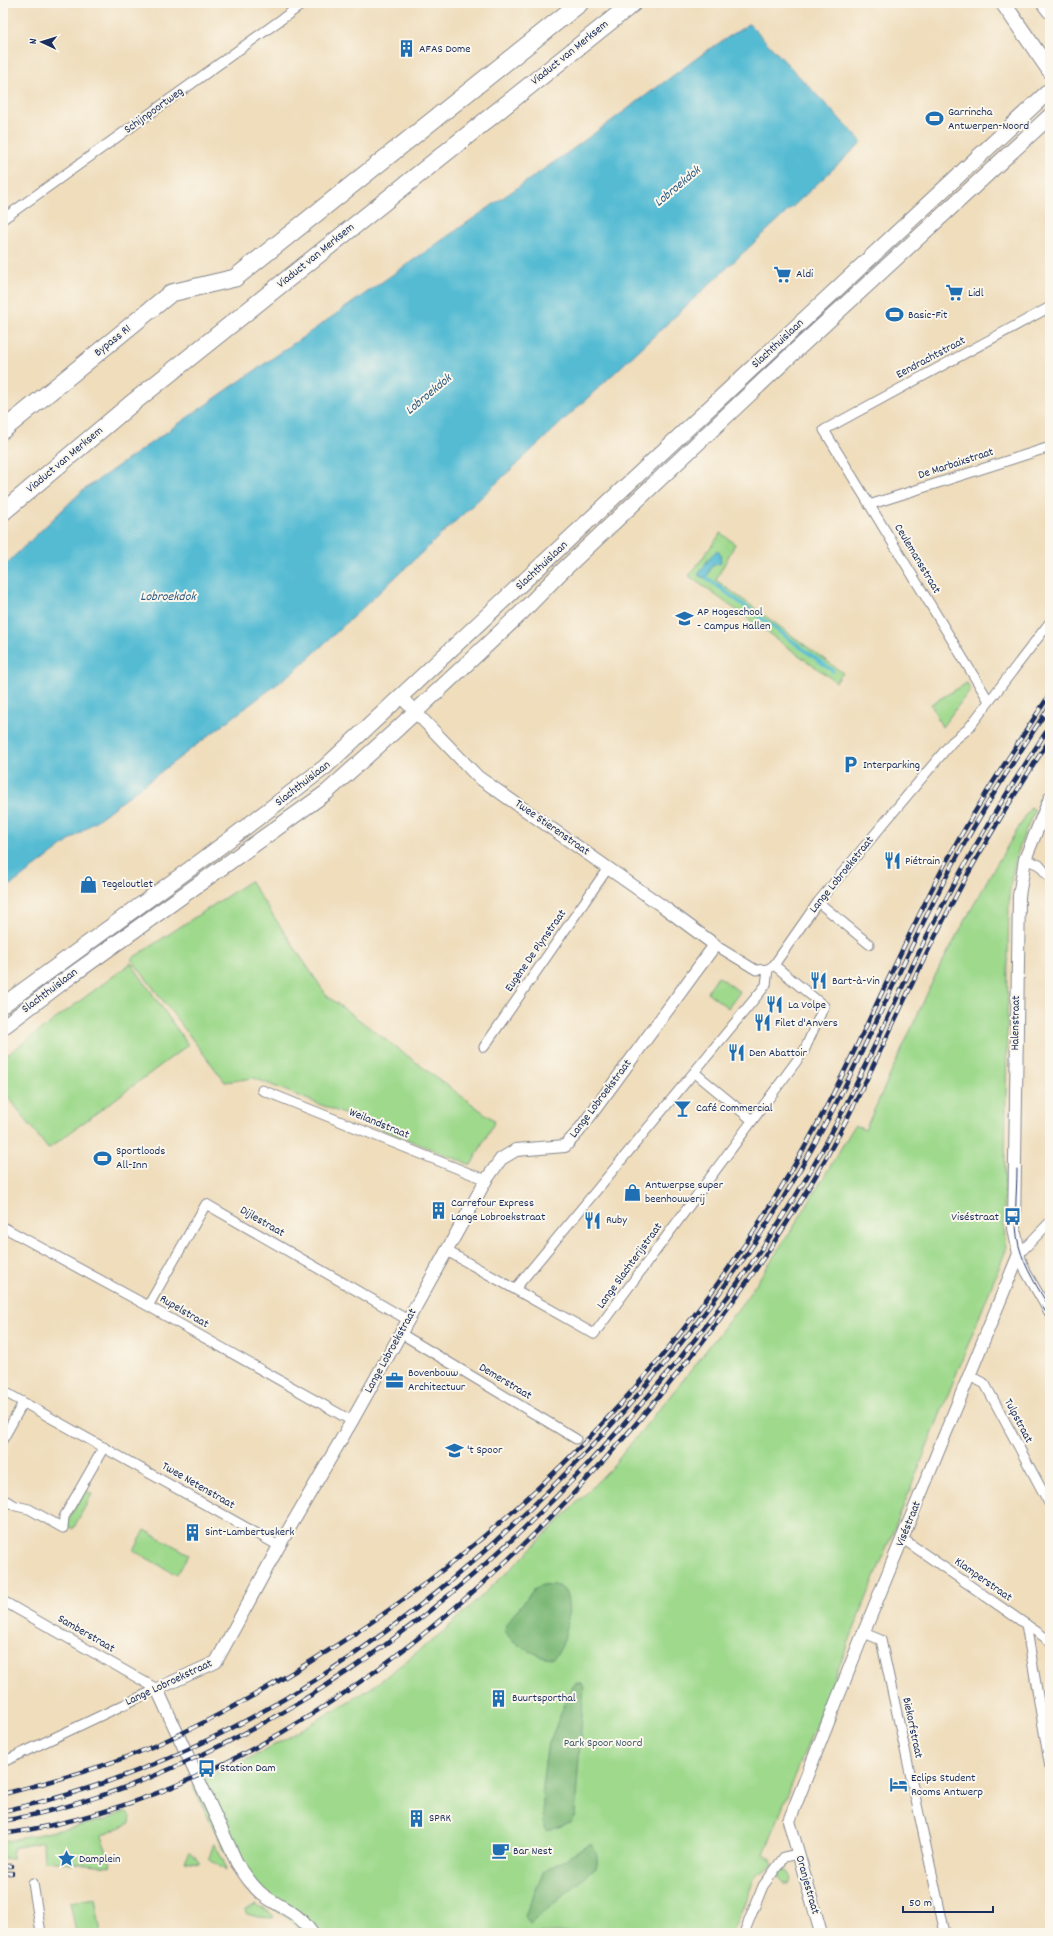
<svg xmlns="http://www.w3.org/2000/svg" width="1053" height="1936" font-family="Dekko,sans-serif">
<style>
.green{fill:#9ed98c;stroke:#5c8475}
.forest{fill:#7eb978;stroke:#4c746b}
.water{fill:#54bbd3;stroke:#387598}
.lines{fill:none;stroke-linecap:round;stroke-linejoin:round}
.stream{stroke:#54bbd3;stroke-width:3.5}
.minor-casing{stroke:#85868d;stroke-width:11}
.tertiary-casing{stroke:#85868d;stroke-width:14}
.primary-casing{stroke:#85868d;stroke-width:17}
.motorway-casing{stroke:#85868d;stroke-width:19}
.minor{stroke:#fff;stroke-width:9}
.tertiary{stroke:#fff;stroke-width:12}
.primary{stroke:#fff;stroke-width:15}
.motorway{stroke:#fff;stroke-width:17}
.tram{stroke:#1b2f5e;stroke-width:1}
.rail-casing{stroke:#1b2f5e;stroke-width:4.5}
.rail{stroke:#fbf7ec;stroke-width:3;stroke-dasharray:9;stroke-linecap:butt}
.labels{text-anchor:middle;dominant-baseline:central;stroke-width:4;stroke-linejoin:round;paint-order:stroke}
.poi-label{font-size:12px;fill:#1b2f5e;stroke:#fbf7ec;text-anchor:start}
.street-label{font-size:12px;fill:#1b2f5e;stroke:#fbf7ec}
.park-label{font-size:12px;fill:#3c5a6a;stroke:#fbf7ec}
.water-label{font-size:13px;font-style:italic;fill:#2c5981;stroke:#fbf7ec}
</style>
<rect width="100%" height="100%" fill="#fbf7ec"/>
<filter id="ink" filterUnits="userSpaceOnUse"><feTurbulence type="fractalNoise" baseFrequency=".025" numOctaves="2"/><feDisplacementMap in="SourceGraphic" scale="8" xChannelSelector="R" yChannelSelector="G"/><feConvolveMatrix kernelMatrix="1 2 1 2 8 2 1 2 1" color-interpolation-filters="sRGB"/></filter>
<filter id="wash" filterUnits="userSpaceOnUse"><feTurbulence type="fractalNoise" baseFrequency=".012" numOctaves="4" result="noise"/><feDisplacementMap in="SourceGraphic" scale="16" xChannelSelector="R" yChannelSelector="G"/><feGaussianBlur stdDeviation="0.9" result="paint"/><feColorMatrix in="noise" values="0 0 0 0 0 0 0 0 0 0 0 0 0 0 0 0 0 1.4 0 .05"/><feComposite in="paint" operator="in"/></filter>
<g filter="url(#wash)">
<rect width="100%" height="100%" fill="#efddbc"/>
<path class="green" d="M721 533 735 544 716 580 843 673 836 682 689 576Z
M967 683 970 690 942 727 931 704Z
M1031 807 1035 810C1020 843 1013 861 1009 897L1004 1227 1006 1250 764 1854 772 1859 773 1865 760 1873H757L732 1933H304L290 1919 262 1901 246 1887 236 1872 192 1785 252 1757 289 1737 374 1686 445 1630 515 1565 611 1468 692 1369 747 1297 796 1223 855 1125 865 1130 936 974 989 877Z
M250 881 327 996 495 1121 471 1165 254 1078 225 1082 131 959Z
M131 963 188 1045 48 1149 3 1090V1058Z
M718 976 740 992 728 1008 707 992Z
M84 1490 92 1494 73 1529 66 1525Z
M145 1530 189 1554 177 1575 134 1551Z
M126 1811 131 1816 130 1823 101 1836 112 1866 44 1861 43 1842 13 1848 12 1859 3 1858V1842L106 1820Z
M214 1843 224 1861 226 1871 209 1858Z
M190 1851 199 1861V1863L185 1861Z
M783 1870H786L791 1878 789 1884H783L779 1879V1874Z
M95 1898 101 1933H76L70 1902Z
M256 1904 273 1915V1918L258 1917 247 1914 246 1909Z"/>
<path class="forest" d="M543 1585C550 1584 558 1584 564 1590 574 1603 566 1650 553 1658 539 1658 510 1643 505 1631L506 1624 534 1589Z
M577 1683 582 1684 584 1687 575 1815 570 1823 547 1831 544 1828 542 1786 547 1748 572 1686Z
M589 1845H592C596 1851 599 1860 596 1868L530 1924 525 1918 526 1913 543 1873Z"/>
<path class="water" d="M749 24 862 142 297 669 3 891V567L82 491 570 151 708 50Z
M717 550 720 554 721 563 712 566 706 579 698 575 710 557Z"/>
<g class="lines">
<path class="stream" d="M707 578 833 671"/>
</g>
</g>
<g filter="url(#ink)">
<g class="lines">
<defs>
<path id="minor" d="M3 219 304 3
M869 505 1050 447
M989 701 824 430 1050 307
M1025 859 1039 865 1050 878
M818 902 869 944
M715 945 756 970 768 969 774 965 818 902 952 742 968 729 1050 622
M484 1047 608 868
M694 1072 752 1120
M262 1090 486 1180
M1050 1222 1019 1254 1026 1272 1050 1314
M3 1227 148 1306 352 1421
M447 1251 594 1334 804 1051 824 1006 774 965
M515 1289 766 985 768 969
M148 1306 206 1204 408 1320
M400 1333 576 1439
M970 1376 985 1384 1050 1505
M3 1391 279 1546
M3 1439 23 1403
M3 1499 16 1506 29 1509 63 1528 64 1517 104 1447
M903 1539 1050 1641
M3 1601 157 1689
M1026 1624 1050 1768
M864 1633 881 1640 945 1933
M3 1762 157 1689
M33 1883 41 1933
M744 1933 763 1886 784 1857 798 1854"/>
<path id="tertiary" d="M312 1933C296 1910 284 1910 263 1895 252 1886 245 1875 237 1863L157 1689 216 1662 279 1546 352 1421 486 1180 501 1159 516 1150 565 1146 578 1132 715 945 665 908 478 777 401 697
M821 1933 789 1821 859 1644 1019 1254 1014 1228 1019 896 1025 859 1050 798"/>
<path id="primary" d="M1003 3 1050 71
M1044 3 1050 11
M3 1005 205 858 325 767 1050 90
M3 1027 72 975 327 792 396 730 522 612 560 573 793 353 1050 116"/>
<path id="motorway" d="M3 430 171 293 235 278 580 3
M3 512 130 405 633 3"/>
</defs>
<use href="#minor" class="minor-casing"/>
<use href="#tertiary" class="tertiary-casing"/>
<use href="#primary" class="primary-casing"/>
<use href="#motorway" class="motorway-casing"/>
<use href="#minor" class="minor"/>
<use href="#tertiary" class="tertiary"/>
<use href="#primary" class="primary"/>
<use href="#motorway" class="motorway"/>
<path class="tram" d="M1017 1169C1017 1194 1013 1222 1019 1246 1025 1269 1039 1289 1050 1309
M1042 1305 1050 1318"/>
<defs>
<path id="rail" d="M3 1794C54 1781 105 1767 154 1746 204 1724 253 1697 300 1668 504 1546 675 1371 794 1166 847 1075 887 977 935 883 969 817 1010 755 1050 694
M3 1811C242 1760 441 1610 604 1433 678 1352 747 1263 802 1166 855 1075 895 976 943 883 975 821 1012 763 1050 706
M3 1821C71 1809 135 1786 197 1757 375 1674 524 1543 650 1394 710 1324 765 1250 811 1170 858 1088 894 1000 937 916 971 850 1009 788 1050 726
M3 1834C273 1795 503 1589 669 1384 722 1319 772 1250 815 1177 863 1095 899 1007 942 923 974 859 1011 799 1050 739
M3 1866H12
M3 1873H12"/>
</defs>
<use href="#rail" class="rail-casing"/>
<use href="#rail" class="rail"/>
</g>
</g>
<defs>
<symbol id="building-bare" viewBox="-9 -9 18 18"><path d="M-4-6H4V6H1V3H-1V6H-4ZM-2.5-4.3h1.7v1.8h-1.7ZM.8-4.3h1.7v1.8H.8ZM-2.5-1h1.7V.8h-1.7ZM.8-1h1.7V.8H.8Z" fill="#1f6fb2" stroke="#fbf7ec" stroke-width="2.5" paint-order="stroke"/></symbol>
<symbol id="stadium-bare" viewBox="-9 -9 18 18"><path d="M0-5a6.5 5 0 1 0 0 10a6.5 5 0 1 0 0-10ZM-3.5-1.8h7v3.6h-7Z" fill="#1f6fb2" stroke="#fbf7ec" stroke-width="2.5" paint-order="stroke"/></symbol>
<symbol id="supermarket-bare" viewBox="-9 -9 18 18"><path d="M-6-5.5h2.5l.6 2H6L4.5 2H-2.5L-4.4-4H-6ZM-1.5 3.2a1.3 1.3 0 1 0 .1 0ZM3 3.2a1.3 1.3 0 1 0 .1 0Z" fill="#1f6fb2" stroke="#fbf7ec" stroke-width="2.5" paint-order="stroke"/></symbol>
<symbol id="university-bare" viewBox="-9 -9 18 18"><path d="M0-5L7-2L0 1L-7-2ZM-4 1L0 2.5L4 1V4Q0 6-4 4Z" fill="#1f6fb2" stroke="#fbf7ec" stroke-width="2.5" paint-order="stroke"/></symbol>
<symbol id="parking-bare" viewBox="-9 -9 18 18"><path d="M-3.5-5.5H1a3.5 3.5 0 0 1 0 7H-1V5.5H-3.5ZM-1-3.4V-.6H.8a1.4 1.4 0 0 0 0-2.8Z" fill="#1f6fb2" stroke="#fbf7ec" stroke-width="2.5" paint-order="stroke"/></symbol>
<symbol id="restaurant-bare" viewBox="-9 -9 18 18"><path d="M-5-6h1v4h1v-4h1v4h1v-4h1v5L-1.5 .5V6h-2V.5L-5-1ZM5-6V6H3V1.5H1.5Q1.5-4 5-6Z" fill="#1f6fb2" stroke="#fbf7ec" stroke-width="2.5" paint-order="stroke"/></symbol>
<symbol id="shop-bare" viewBox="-9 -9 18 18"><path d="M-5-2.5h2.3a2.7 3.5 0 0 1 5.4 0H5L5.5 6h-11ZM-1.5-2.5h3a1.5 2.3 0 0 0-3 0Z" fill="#1f6fb2" stroke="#fbf7ec" stroke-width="2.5" paint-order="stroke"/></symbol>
<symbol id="bar-bare" viewBox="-9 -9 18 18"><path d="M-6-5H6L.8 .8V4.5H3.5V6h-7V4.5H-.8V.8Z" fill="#1f6fb2" stroke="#fbf7ec" stroke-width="2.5" paint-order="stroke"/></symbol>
<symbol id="bus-bare" viewBox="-9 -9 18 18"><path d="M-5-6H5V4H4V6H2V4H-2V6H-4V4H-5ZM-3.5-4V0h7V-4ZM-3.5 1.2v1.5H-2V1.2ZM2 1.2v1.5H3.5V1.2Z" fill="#1f6fb2" stroke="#fbf7ec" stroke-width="2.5" paint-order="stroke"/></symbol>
<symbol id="office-bare" viewBox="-9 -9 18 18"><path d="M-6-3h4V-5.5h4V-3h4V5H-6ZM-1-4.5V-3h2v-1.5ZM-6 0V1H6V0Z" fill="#1f6fb2" stroke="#fbf7ec" stroke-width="2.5" paint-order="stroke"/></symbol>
<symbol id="school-bare" viewBox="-9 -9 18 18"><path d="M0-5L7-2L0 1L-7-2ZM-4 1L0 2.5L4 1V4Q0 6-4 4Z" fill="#1f6fb2" stroke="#fbf7ec" stroke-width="2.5" paint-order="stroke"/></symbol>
<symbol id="hotel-bare" viewBox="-9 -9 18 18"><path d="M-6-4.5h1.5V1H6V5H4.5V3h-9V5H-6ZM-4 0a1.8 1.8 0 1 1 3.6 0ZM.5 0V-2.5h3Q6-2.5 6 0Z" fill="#1f6fb2" stroke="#fbf7ec" stroke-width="2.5" paint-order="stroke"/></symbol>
<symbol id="cafe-bare" viewBox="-9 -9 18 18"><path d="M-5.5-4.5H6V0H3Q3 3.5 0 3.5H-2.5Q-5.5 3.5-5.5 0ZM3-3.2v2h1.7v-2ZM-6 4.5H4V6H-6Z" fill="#1f6fb2" stroke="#fbf7ec" stroke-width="2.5" paint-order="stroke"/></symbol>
<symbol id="sight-bare" viewBox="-9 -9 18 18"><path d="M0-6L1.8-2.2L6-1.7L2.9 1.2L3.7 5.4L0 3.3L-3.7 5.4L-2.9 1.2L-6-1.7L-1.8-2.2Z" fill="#1f6fb2" stroke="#fbf7ec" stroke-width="2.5" paint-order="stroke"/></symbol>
</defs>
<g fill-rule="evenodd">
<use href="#building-bare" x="394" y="36" width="25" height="25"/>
<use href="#stadium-bare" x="922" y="106" width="25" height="25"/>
<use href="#supermarket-bare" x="770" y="262" width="25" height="25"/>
<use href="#supermarket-bare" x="942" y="280" width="25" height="25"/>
<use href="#stadium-bare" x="882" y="302" width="25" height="25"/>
<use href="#university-bare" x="672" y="606" width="25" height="25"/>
<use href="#parking-bare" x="838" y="752" width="25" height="25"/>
<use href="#restaurant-bare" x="880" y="848" width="25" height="25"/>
<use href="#shop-bare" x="76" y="872" width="25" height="25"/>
<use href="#restaurant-bare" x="806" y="968" width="25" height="25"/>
<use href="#restaurant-bare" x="762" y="992" width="25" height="25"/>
<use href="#restaurant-bare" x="750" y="1010" width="25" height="25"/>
<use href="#restaurant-bare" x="724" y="1040" width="25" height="25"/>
<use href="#bar-bare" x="670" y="1096" width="25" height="25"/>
<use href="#stadium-bare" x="90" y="1146" width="25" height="25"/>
<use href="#shop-bare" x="620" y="1180" width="25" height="25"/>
<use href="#building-bare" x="426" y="1198" width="25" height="25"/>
<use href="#bus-bare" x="1000" y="1204" width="25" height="25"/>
<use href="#restaurant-bare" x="580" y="1208" width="25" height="25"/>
<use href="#office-bare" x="382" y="1368" width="25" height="25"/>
<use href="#school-bare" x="442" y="1438" width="25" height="25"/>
<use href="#building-bare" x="180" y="1520" width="25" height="25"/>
<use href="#building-bare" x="486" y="1686" width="25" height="25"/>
<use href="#bus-bare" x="194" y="1756" width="25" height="25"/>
<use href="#hotel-bare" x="886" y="1772" width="25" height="25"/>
<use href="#building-bare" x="404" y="1806" width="25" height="25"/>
<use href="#cafe-bare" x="488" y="1838" width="25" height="25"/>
<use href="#sight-bare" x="54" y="1846" width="25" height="25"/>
</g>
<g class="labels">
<g class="poi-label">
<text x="419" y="49">AFAS Dome</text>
<text x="948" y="112">Garrincha<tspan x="948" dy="14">Antwerpen-Noord</tspan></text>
<text x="796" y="274">Aldi</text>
<text x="968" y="293">Lidl</text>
<text x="908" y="315">Basic-Fit</text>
<text x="697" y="612">AP Hogeschool<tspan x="697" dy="14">- Campus Hallen</tspan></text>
<text x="863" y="765">Interparking</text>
<text x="905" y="861">Piétrain</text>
<text x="102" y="884">Tegeloutlet</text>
<text x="832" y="981">Bart-à-Vin</text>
<text x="788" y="1005">La Volpe</text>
<text x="775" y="1023">Filet d'Anvers</text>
<text x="749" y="1053">Den Abattoir</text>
<text x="696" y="1108">Café Commercial</text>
<text x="116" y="1151">Sportloods<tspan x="116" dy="14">All-Inn</tspan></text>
<text x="645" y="1185">Antwerpse super<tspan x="645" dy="14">beenhouwerij</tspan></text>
<text x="451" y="1203">Carrefour Express<tspan x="451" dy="14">Lange Lobroekstraat</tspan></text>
<text x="999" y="1217" text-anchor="end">Viséstraat</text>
<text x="606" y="1220">Ruby</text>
<text x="408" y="1373">Bovenbouw<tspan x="408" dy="14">Architectuur</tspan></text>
<text x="467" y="1450">'t Spoor</text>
<text x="205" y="1532">Sint-Lambertuskerk</text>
<text x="512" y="1698">Buurtsporthal</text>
<text x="220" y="1768">Station Dam</text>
<text x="911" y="1778">Eclips Student<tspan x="911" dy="14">Rooms Antwerp</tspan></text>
<text x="429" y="1818">SPRK</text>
<text x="513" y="1851">Bar Nest</text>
<text x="79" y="1859">Damplein</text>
</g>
<g class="street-label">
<text transform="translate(570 53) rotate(-39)">Viaduct van Merksem</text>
<text transform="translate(154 111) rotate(-36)">Schijnpoortweg</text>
<text transform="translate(316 256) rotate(-39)">Viaduct van Merksem</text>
<text transform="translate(113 341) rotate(-39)">Bypass R1</text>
<text transform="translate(778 344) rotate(-43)">Slachthuislaan</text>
<text transform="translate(931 358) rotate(-28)">Eendrachtstraat</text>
<text transform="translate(65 460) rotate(-40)">Viaduct van Merksem</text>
<text transform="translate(956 464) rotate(-18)">De Marbaixstraat</text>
<text transform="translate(917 559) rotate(59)">Ceulemansstraat</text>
<text transform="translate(542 566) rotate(-43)">Slachthuislaan</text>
<text transform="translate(303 784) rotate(-38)">Slachthuislaan</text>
<text transform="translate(552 828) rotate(35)">Twee Stierenstraat</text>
<text transform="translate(842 875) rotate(-51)">Lange Lobroekstraat</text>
<text transform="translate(536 951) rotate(-55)">Eugène De Plynstraat</text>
<text transform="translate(50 991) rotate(-37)">Slachthuislaan</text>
<text transform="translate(1016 1023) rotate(-89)">Halenstraat</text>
<text transform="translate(601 1099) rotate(-53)">Lange Lobroekstraat</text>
<text transform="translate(379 1124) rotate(22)">Weilandstraat</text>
<text transform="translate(262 1222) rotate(30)">Dijlestraat</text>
<text transform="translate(630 1266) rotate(-54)">Lange Slachterijstraat</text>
<text transform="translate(184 1312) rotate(30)">Rupelstraat</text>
<text transform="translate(391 1351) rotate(-61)">Lange Lobroekstraat</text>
<text transform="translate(505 1382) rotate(31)">Demerstraat</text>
<text transform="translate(1018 1421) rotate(62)">Tulpstraat</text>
<text transform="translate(198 1486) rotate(30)">Twee Netenstraat</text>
<text transform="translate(909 1524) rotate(-68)">Viséstraat</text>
<text transform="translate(983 1580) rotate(35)">Klamperstraat</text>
<text transform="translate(86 1634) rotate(30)">Samberstraat</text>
<text transform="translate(169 1683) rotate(-25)">Lange Lobroekstraat</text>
<text transform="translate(912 1728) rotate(78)">Biekorfstraat</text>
<text transform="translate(807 1885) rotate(74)">Oranjestraat</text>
</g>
<g class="park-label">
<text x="603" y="1743">Park Spoor Noord</text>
</g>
<g class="water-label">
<text transform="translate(678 187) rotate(-40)">Lobroekdok</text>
<text transform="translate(429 395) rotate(-40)">Lobroekdok</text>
<text x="168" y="597">Lobroekdok</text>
</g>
</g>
<rect width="1053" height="1936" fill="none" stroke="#fbf7ec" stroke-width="16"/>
<g transform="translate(42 42) rotate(274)" stroke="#fbf7ec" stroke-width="3" paint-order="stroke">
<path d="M0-3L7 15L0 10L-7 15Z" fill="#1b2f5e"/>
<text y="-6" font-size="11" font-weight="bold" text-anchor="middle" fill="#1b2f5e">N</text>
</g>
<path d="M903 1906v6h90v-6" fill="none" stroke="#1b2f5e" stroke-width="2"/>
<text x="909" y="1906" font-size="12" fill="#1b2f5e" stroke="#fbf7ec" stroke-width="3" paint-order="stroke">50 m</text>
</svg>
